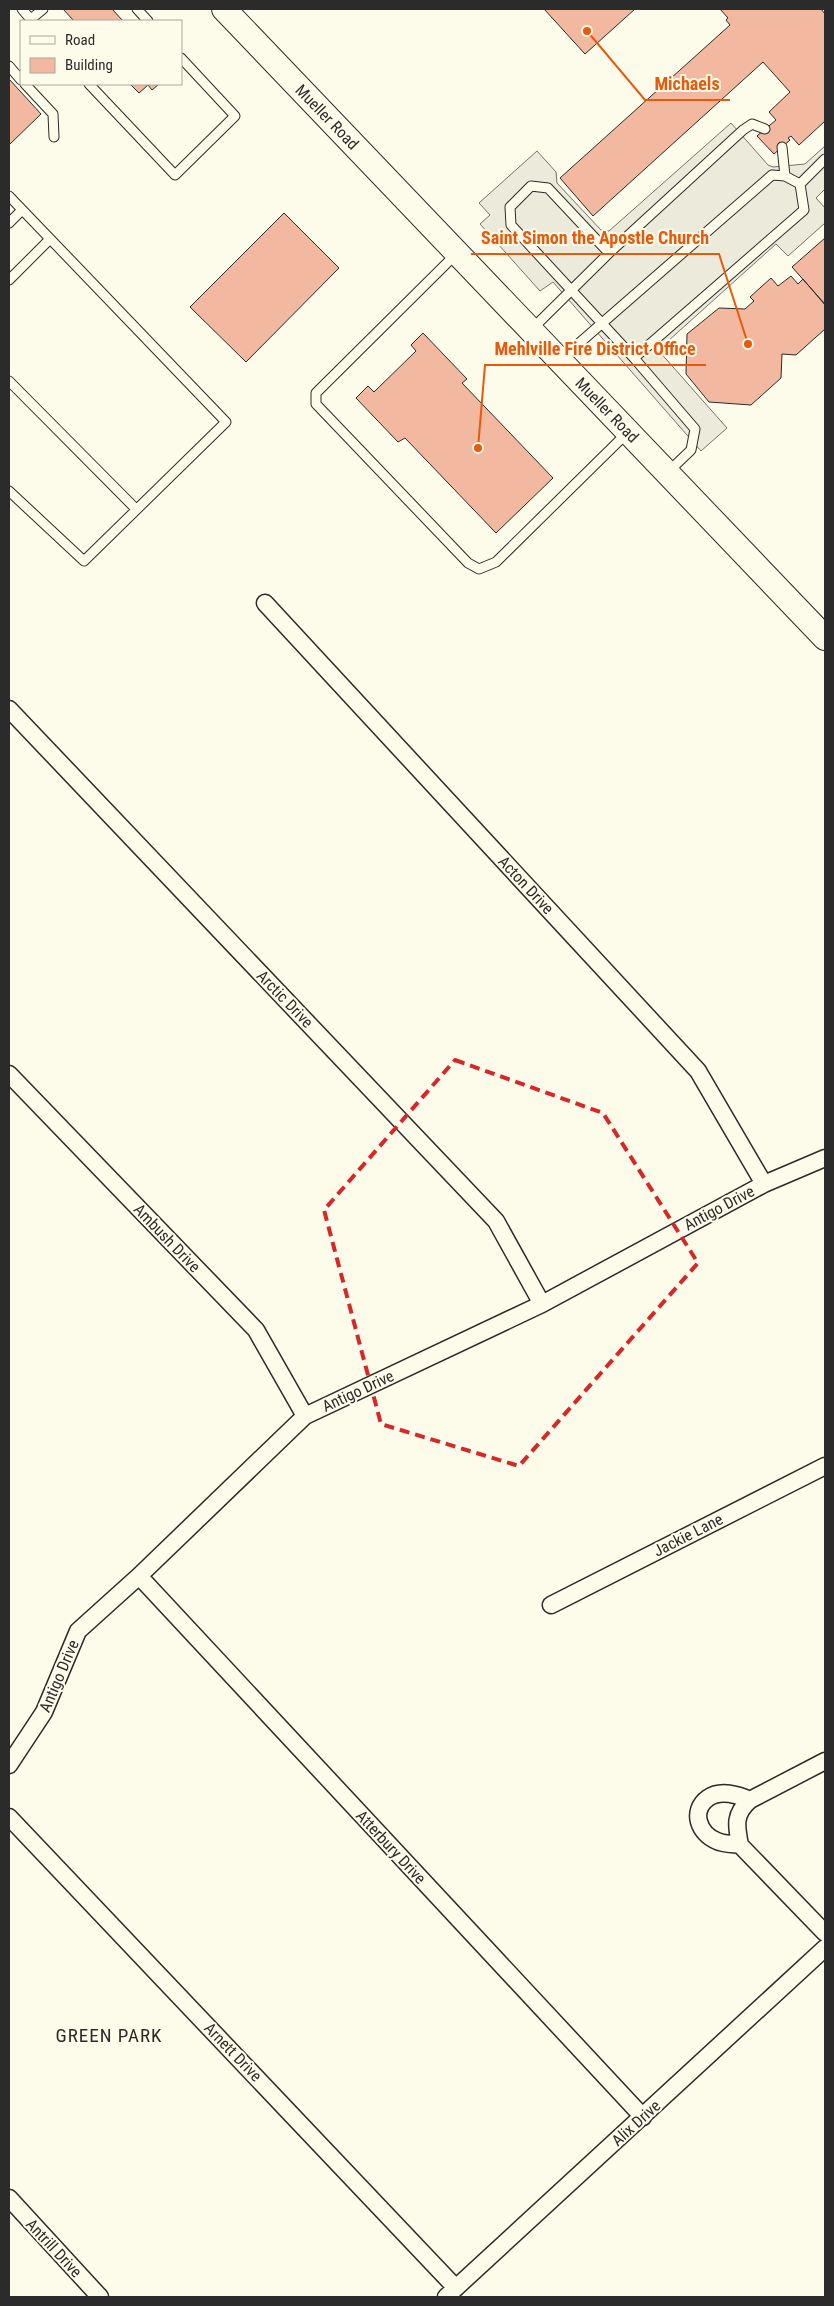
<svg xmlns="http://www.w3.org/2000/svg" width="834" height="2306" font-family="'Roboto Condensed',sans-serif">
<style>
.parking{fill:#eceadb;stroke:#74746e}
.building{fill:#f2b8a0;stroke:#2b2b2b}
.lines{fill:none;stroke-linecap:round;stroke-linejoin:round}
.lane-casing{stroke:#2b2b2b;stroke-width:11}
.street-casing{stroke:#2b2b2b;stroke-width:19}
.secondary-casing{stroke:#2b2b2b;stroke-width:26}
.lane{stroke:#fdfbea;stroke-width:9}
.street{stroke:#fdfbea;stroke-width:16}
.secondary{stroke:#fdfbea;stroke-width:24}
.marked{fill:none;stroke:#d62828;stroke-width:4;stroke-dasharray:10 6;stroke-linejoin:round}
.labels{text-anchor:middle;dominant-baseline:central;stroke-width:4;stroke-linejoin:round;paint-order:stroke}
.street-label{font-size:16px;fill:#2b2b2b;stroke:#fdfbea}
.quarter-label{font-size:19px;letter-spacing:1px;fill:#2b2b2b;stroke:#fdfbea}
.leader{fill:none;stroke:#e8590c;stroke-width:2}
.callout-dot{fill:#e8590c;stroke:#fdfbea;stroke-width:2}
.callout-label{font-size:18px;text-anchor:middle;font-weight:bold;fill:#e8590c;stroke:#fdfbea;stroke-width:4;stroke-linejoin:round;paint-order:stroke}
</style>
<rect width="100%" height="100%" fill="#fdfbea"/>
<path class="parking" d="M731 123 768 165 773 167 805 164 825 146V189L816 198 825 208V223L788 256 776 244 658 350 727 428 701 451 553 282 540 291 480 224 490 215 479 203 537 151 556 172 557 183 601 230 609 231Z"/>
<path class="building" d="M63 9H112L123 21H74Z
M544 9H635L585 54Z
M720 9H821L825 14V123L824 122 799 145 791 136 788 138 790 140 774 154 757 136 776 120 769 112 790 92 763 62 593 216 560 178 730 25 726 20 728 18Z
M9 79 41 114 9 145Z
M130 84H159L152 90 148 85 139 93Z
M284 213 339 268 246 362 190 307Z
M825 238V301L824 303 792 267Z
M791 276 798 284 803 279 825 305V329L796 355 782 354 781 378 751 405 709 402 686 374 687 334 719 308 745 309 754 301 750 297 771 278 778 286Z
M423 333 467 379 462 383 553 478 496 533 405 438 398 442 356 398 368 386 374 392 416 351 411 345Z"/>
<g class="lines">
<defs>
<path id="lane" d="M22 9 32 21
M137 9 148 21
M31 19 43 9
M9 66 21 80
M25 84 53 114 54 137
M89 84 175 175 235 116 181 58
M782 147 785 176
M9 196 226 422 84 561 9 491
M9 223 22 210
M609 253 548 188 531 186 510 207 511 225 634 358
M456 254 316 393V404L468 563 479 569 496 562 628 432
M9 280 50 239
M531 330 609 253 743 130 752 124 765 129
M561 359 772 175 785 176 800 184
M9 381 136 509
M667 473 691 450 695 429 634 358 804 210 800 184 825 159"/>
<path id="street" d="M265 603 698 1071 764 1184
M9 709 496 1221 542 1304
M9 1074 256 1330 305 1416
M139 1576 643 2117
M551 1605 825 1466
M825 1761 750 1800C734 1814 736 1825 740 1845L825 1933
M9 1765 44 1712 78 1631 139 1576 305 1416 542 1304 764 1184 825 1158
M9 1817 456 2288
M740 1845C732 1844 723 1844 717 1841 699 1834 690 1811 708 1798 721 1789 738 1795 750 1800
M9 2198 100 2297
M446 2297 825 1948"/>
<path id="secondary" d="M224 9 825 638"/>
</defs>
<use href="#lane" class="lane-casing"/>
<use href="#street" class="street-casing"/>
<use href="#secondary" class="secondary-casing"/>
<use href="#lane" class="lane"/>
<use href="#street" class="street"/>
<use href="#secondary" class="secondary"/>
</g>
<path class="marked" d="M455 1060 603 1113 698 1263 519 1466 381 1424 324 1210Z"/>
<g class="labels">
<g class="street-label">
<text transform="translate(327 117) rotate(46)">Mueller Road</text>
<text transform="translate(607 410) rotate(46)">Mueller Road</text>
<text transform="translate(526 885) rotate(47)">Acton Drive</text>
<text transform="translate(285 999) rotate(46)">Arctic Drive</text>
<text transform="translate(719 1208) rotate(-28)">Antigo Drive</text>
<text transform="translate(167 1238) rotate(46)">Ambush Drive</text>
<text transform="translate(358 1391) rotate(-25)">Antigo Drive</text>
<text transform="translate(688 1535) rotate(-27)">Jackie Lane</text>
<text transform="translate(59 1676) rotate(-67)">Antigo Drive</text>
<text transform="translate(391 1847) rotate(47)">Atterbury Drive</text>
<text transform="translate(233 2052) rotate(46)">Arnett Drive</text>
<text transform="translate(636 2123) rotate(-42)">Alix Drive</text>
<text transform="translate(54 2248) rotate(47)">Antrill Drive</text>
</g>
<g class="quarter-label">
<text x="109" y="2035">GREEN PARK</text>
</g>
</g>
<path class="leader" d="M587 31L645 100H730M748 344L719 254H471M478 448L485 365H706"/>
<g class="callout-dot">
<circle cx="587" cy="31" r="5"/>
<circle cx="748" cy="344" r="5"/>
<circle cx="478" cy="448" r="5"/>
</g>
<g class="callout-label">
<text x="687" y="90">Michaels</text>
<text x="595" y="244">Saint Simon the Apostle Church</text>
<text x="595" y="355">Mehlville Fire District Office</text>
</g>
<rect width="834" height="2306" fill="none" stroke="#2b2b2b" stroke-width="20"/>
<rect x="20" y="20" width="162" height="65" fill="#fdfbea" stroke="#a9a89e"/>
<rect x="30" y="36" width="25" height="8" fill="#fdfbea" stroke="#a9a89e"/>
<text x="65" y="45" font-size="15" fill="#2b2b2b">Road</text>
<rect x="30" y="58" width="25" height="15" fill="#f2b8a0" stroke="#a9a89e"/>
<text x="65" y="70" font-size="15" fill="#2b2b2b">Building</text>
</svg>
